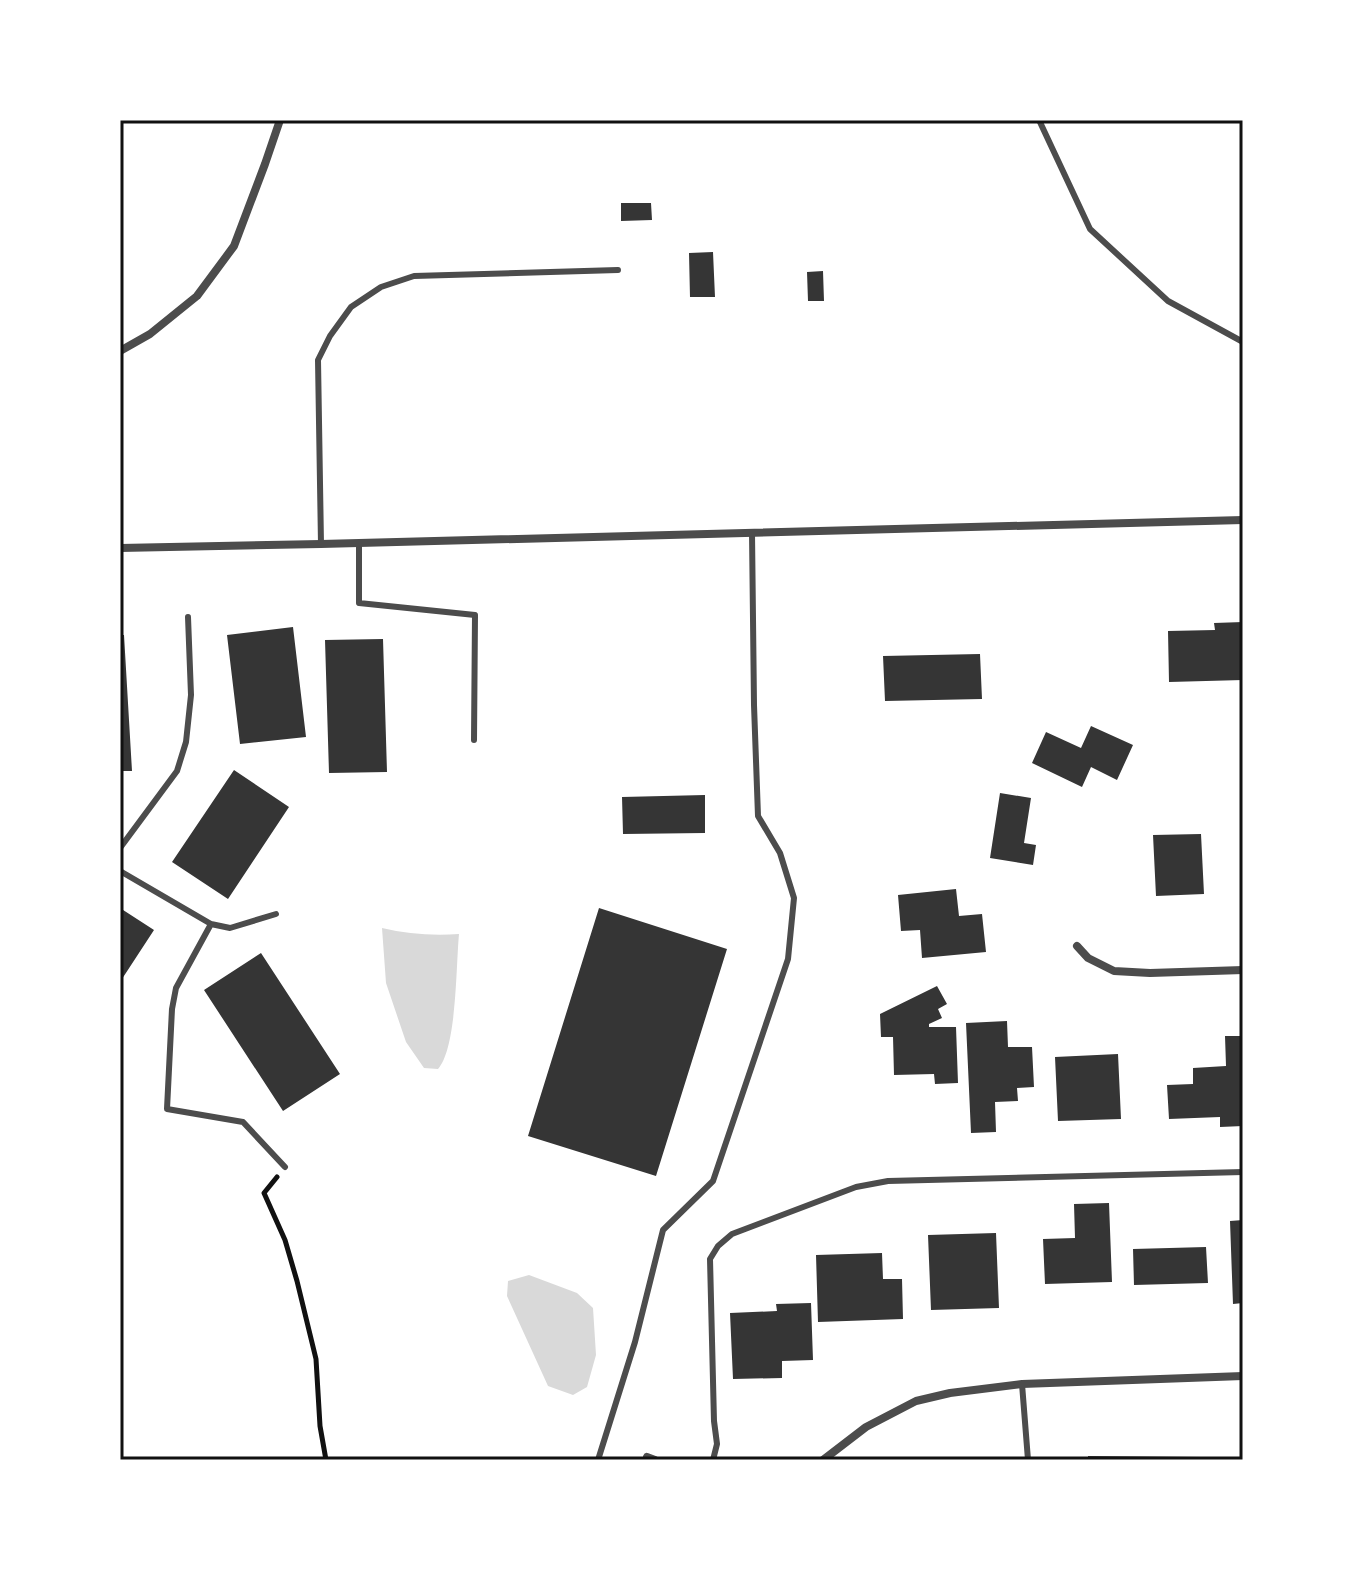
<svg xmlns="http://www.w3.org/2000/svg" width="1363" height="1580" font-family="Signika,sans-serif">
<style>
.water{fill:#d9d9d9}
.building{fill:#353535}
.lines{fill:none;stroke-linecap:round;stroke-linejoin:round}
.path{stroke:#111;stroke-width:5}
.service{stroke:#4c4c4c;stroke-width:6}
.minor{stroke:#4c4c4c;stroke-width:8}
.neatline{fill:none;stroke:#111;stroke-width:3}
</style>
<rect width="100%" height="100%" fill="#fff"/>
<path class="water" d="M382 928C407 934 433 936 459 934 456 965 457 1048 438 1069L424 1068 406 1042 386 983Z
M529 1275 577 1293 593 1308 596 1355 587 1387 573 1395 548 1386 507 1296 508 1281Z"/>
<path class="building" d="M621 203H651L652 220 621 221Z
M713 252 715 297H690L689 253Z
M823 271 824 301H808L807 272Z
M1243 622V680L1169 682 1168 631 1215 630 1214 623Z
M293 627 306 737 240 744 227 635Z
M120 635H124L132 771H120Z
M383 639 387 772 329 773 325 640Z
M980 654 982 699 885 701 883 656Z
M1091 726 1133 745 1117 780 1091 767 1082 787 1032 763 1046 732 1081 748Z
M234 770 289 807 228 899 172 862Z
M1000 793 1031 798 1024 843 1036 845 1033 865 990 858Z
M705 795V833L623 834 622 797Z
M1201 834 1204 894 1156 896 1153 835Z
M956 889 959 916 982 914 986 952 922 958 920 930 901 931 898 895Z
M120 908 154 930 120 982Z
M599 908 727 949 656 1176 528 1136Z
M261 953 340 1074 283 1111 204 990Z
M937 986 947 1004 938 1009 942 1018 929 1024V1027H956L958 1083 935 1084 934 1074 894 1075 893 1037H881L880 1014Z
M1007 1021 1008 1047H1032L1034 1087 1017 1088 1018 1101 995 1102 996 1132 971 1133 966 1023Z
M1225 1036H1243V1126L1220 1127V1117L1169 1119 1167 1085 1193 1084V1068L1226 1066Z
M1118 1054 1121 1119 1058 1121 1055 1057Z
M1109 1203 1112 1282 1045 1284 1043 1239 1075 1238 1074 1204Z
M1243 1220V1303L1233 1304 1230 1221Z
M996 1233 999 1308 931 1310 928 1235Z
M1206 1247 1208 1283 1134 1285 1133 1249Z
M882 1253 883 1279H902L903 1319 818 1322 816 1255Z
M811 1303 813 1360 782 1361V1378L733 1379 730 1313 777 1311 776 1304Z
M1088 1456 1201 1457V1460H1088Z"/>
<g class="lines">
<path class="path" d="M277 1177 264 1193 285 1240 297 1281 316 1359 320 1426 326 1460"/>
<path class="service" d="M1039 120 1090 229 1168 301 1243 342
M359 543V603L475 615 474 740
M321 544 318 360 330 336 351 307 381 287 414 276 618 270
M120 848 177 771 186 742 191 695 188 617
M120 871 211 924 230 928 276 914
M211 924 176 988 172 1009 167 1109 243 1122 285 1167
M1022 1384 1028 1460
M598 1460 635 1342 663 1230 713 1181 788 959 794 898 780 853 758 816 754 705 752 533
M713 1460 717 1444 714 1421 710 1259 718 1246 732 1234 856 1187 888 1181 1243 1172"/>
<path class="minor" d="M120 351 150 334 197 296 234 246 265 164 280 120
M120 548 321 544 1243 520
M1077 946 1088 958 1114 971 1150 973 1243 970
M647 1457 655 1460
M823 1460 866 1427 916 1401 950 1393 1022 1384 1243 1376"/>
</g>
<rect width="1363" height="1580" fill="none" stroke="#ffffff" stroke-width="244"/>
<rect x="122" y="122" width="1119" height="1336" class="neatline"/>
</svg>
